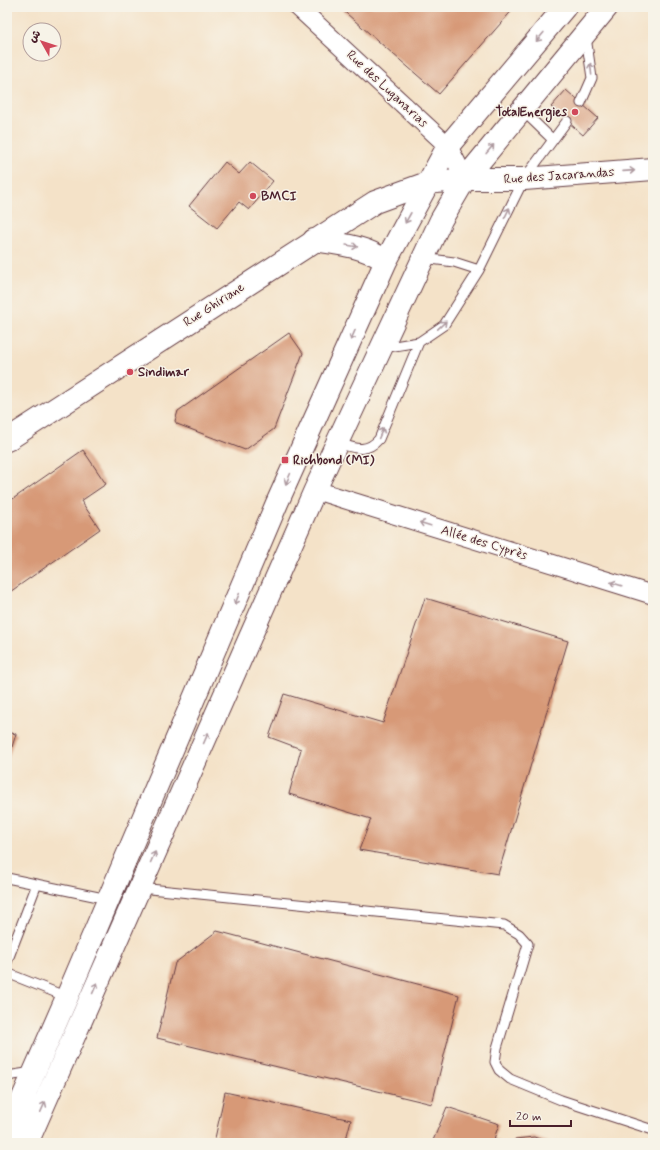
<svg xmlns="http://www.w3.org/2000/svg" width="660" height="1150" font-family="Mynerve,'Playpen Sans Arabic',sans-serif">
<style>
.building{fill:#d79977}
.lines{fill:none;stroke-linecap:round;stroke-linejoin:round}
.lane-casing{stroke:#643c43;stroke-width:11}
.street-casing{stroke:#643c43;stroke-width:20}
.secondary-casing{stroke:#643c43;stroke-width:24}
.primary-casing{stroke:#643c43;stroke-width:24}
.lane{stroke:#fff;stroke-width:9}
.street{stroke:#fff;stroke-width:18}
.secondary{stroke:#fff;stroke-width:22}
.primary{stroke:#fff;stroke-width:22}
.oneway{stroke:#ae9aa0}
.poi-dot{fill:#d1495b;stroke:#f7f3e8;stroke-width:1.5}
.labels{text-anchor:middle;dominant-baseline:central;stroke-width:3;stroke-linejoin:round;paint-order:stroke}
.street-label{font-size:13px;fill:#4a1f2b;stroke:#f7f3e8}
.poi-label{font-size:13px;font-weight:bold;fill:#4a1f2b;stroke:#f7f3e8;text-anchor:start}
</style>
<rect width="100%" height="100%" fill="#f7f3e8"/>
<filter id="ink" filterUnits="userSpaceOnUse"><feTurbulence type="fractalNoise" baseFrequency=".025" numOctaves="2"/><feDisplacementMap in="SourceGraphic" scale="8" xChannelSelector="R" yChannelSelector="G"/><feConvolveMatrix kernelMatrix="1 2 1 2 8 2 1 2 1" color-interpolation-filters="sRGB"/></filter>
<filter id="wash" filterUnits="userSpaceOnUse"><feTurbulence type="fractalNoise" baseFrequency=".012" numOctaves="4" result="noise"/><feDisplacementMap in="SourceGraphic" scale="16" xChannelSelector="R" yChannelSelector="G"/><feGaussianBlur stdDeviation="0.9" result="paint"/><feColorMatrix in="noise" values="0 0 0 0 0 0 0 0 0 0 0 0 0 0 0 0 0 1.4 0 .05"/><feComposite in="paint" operator="in"/></filter>
<g filter="url(#wash)">
<rect width="100%" height="100%" fill="#f4e2c8"/>
<g id="blocks">
<path class="building" d="M339 7H515L439 94Z
M566 90 598 118 583 135 551 107Z
M225 162 239 174 250 162 273 181 249 210 239 202 217 228 189 206Z
M289 333 303 353 274 429 245 450 177 424 175 421 178 411Z
M83 450 106 484 81 501 100 529 7 594V503Z
M425 598 568 641 498 874 359 850 371 819 289 794 301 749 269 737 284 694 383 723Z
M7 732 16 734 7 763Z
M217 931 459 995 432 1104 157 1038 175 963Z
M225 1092 351 1120 345 1143H214Z
M447 1107 499 1124 494 1139 502 1143H432Z
M534 1137 551 1143H514L515 1139Z"/>
</g>
</g>
<g filter="url(#ink)">
<use href="#blocks" fill-opacity="0" stroke="#643c43" stroke-width="1"/>
<g class="lines">
<defs>
<path id="lane" d="M581 103 592 78 586 37
M522 110 553 140
M423 258 454 262 479 270
M382 348 419 342 444 325 479 270 524 179 567 121
M337 443C354 448 366 454 379 439L419 342
M7 878 108 899
M140 888 504 925 519 934 528 944 497 1048 495 1062 499 1070 510 1079 561 1100 653 1130
M7 962 37 884
M7 973 67 997
M7 1076 33 1072"/>
<path id="street" d="M298 7 448 146 465 179
M315 490 653 595"/>
<path id="secondary" d="M7 440 375 202 427 183 465 179H524L653 169"/>
<path id="primary" d="M314 240C340 244 364 246 386 261
M7 1134 67 997 277 503 386 261 448 146 565 7
M27 1143 315 490 441 220 465 179 607 7"/>
</defs>
<use href="#lane" class="lane-casing"/>
<use href="#street" class="street-casing"/>
<use href="#secondary" class="secondary-casing"/>
<use href="#primary" class="primary-casing"/>
<use href="#lane" class="lane"/>
<use href="#street" class="street"/>
<use href="#secondary" class="secondary"/>
<use href="#primary" class="primary"/>
</g>
<defs><path id="oneway-shaft" d="M-6 0H5M1.5-3L5.5 0L1.5 3" fill="none" stroke-width="1.6" stroke-linecap="round" stroke-linejoin="round"/></defs>
<g class="oneway">
<use href="#oneway-shaft" transform="translate(540 37) rotate(130)"/>
<use href="#oneway-shaft" transform="translate(591 69) rotate(-96)"/>
<use href="#oneway-shaft" transform="translate(490 149) rotate(-50)"/>
<use href="#oneway-shaft" transform="translate(629 171) rotate(-4)"/>
<use href="#oneway-shaft" transform="translate(507 213) rotate(-64)"/>
<use href="#oneway-shaft" transform="translate(408 218) rotate(119)"/>
<use href="#oneway-shaft" transform="translate(352 246) rotate(9)"/>
<use href="#oneway-shaft" transform="translate(442 325) rotate(-44)"/>
<use href="#oneway-shaft" transform="translate(353 335) rotate(114)"/>
<use href="#oneway-shaft" transform="translate(381 433) rotate(-67)"/>
<use href="#oneway-shaft" transform="translate(288 479) rotate(114)"/>
<use href="#oneway-shaft" transform="translate(425 524) rotate(-163)"/>
<use href="#oneway-shaft" transform="translate(616 584) rotate(-163)"/>
<use href="#oneway-shaft" transform="translate(237 599) rotate(113)"/>
<use href="#oneway-shaft" transform="translate(206 738) rotate(-66)"/>
<use href="#oneway-shaft" transform="translate(153 857) rotate(-66)"/>
<use href="#oneway-shaft" transform="translate(95 988) rotate(-66)"/>
<use href="#oneway-shaft" transform="translate(43 1107) rotate(-66)"/>
</g>
</g>
<g class="poi-dot">
<circle cx="575" cy="112" r="4"/>
<circle cx="253" cy="196" r="4"/>
<circle cx="130" cy="372" r="4"/>
<rect x="281" y="456" width="8" height="8" rx="2"/>
</g>
<g class="labels">
<g class="street-label">
<text transform="translate(387 89) rotate(43)">Rue des Luganarias</text>
<text transform="translate(559 176) rotate(-4)">Rue des Jacarandas</text>
<text transform="translate(214 305) rotate(-33)">Rue Ghiriane</text>
<text transform="translate(484 543) rotate(17)">Allée des Cyprès</text>
</g>
<g class="poi-label">
<text x="567" y="112" text-anchor="end">TotalEnergies</text>
<text x="261" y="196">BMCI</text>
<text x="138" y="372">Sindimar</text>
<text x="293" y="460">Richbond (MI)</text>
</g>
</g>
<rect width="660" height="1150" fill="none" stroke="#f7f3e8" stroke-width="24"/>
<g transform="translate(42 42) rotate(309)"><circle r="19" fill="#f7f3e8" stroke="#b29e9c"/>
<path d="M0-3L7 15L0 10L-7 15Z" fill="#d1495b"/>
<text y="-6" font-size="11" font-weight="bold" text-anchor="middle" fill="#4a1f2b">ش</text>
</g>
<path d="M510 1120v6h61v-6" fill="none" stroke="#4a1f2b" stroke-width="2"/>
<text x="516" y="1120" font-size="12" fill="#4a1f2b" stroke="#f7f3e8" stroke-width="3" paint-order="stroke">20 m</text>
</svg>
